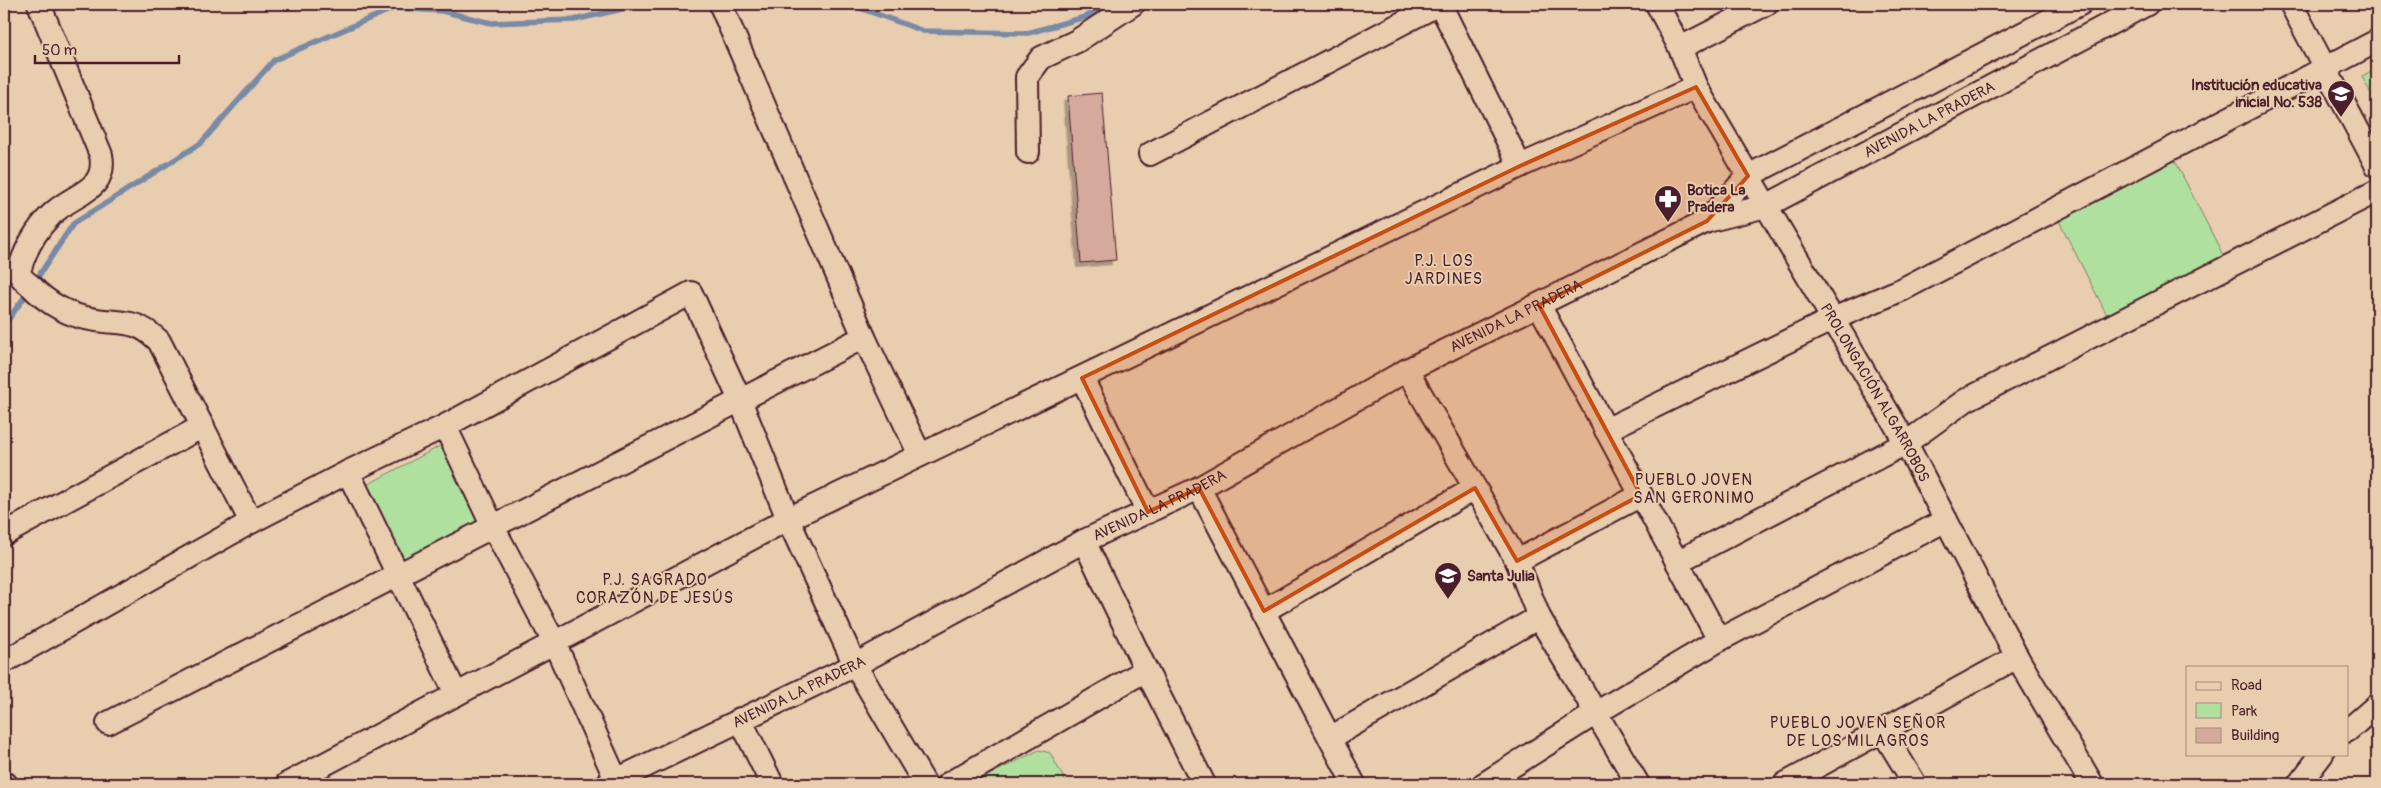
<svg xmlns="http://www.w3.org/2000/svg" width="2381" height="788" font-family="Pangolin,sans-serif">
<style>
.green{fill:#b0e09f;stroke:#7d8065}
.lines{fill:none;stroke-linecap:round;stroke-linejoin:round}
.stream{stroke:#788aa5;stroke-width:5.5}
.building{fill:#d5aa9c;stroke:#4a1f2b;filter:url(#shadow)}
.minor-casing{stroke:#4a1f2b;stroke-width:26}
.minor{stroke:#e8cdaf;stroke-width:22}
.marked{fill:#c84d12;fill-opacity:0.2;stroke:#c84d12;stroke-width:4;stroke-linejoin:round}
.labels{text-anchor:middle;dominant-baseline:central;stroke-width:4;stroke-linejoin:round;paint-order:stroke}
.poi-label{font-size:15px;font-weight:bold;fill:#4a1f2b;stroke:#e8cdaf;text-anchor:start}
.street-label{font-size:15px;fill:#4a1f2b;stroke:#e8cdaf}
.neighbourhood-label{font-size:16px;letter-spacing:1px;fill:#4a1f2b;stroke:#e8cdaf}
</style>
<defs>
<filter id="shadow"><feDropShadow dx="-4.5" dy="4.5" stdDeviation="0" flood-color="#0004"/></filter>
</defs>
<rect width="100%" height="100%" fill="#e8cdaf"/>
<filter id="ink" filterUnits="userSpaceOnUse"><feTurbulence type="fractalNoise" baseFrequency=".02" numOctaves="2"/><feDisplacementMap in="SourceGraphic" scale="10" xChannelSelector="R" yChannelSelector="G"/><feConvolveMatrix kernelMatrix="1 2 1 2 8 2 1 2 1" color-interpolation-filters="sRGB"/></filter>
<g filter="url(#ink)">
<path class="green" d="M2377 68V106L2362 76Z
M2173 157 2226 261 2110 321 2057 217Z
M440 446 484 526 405 566 365 486Z
M1039 750 1050 753 1067 784H971Z"/>
<g class="lines">
<path class="stream" d="M849 4 923 31 1028 33 1085 17 1111 4
M34 283 73 224 201 143 274 60 394 8 442 11 491 23 574 20 644 4
M4 325 29 291"/>
</g>
<path class="building" d="M1102 93 1116 260 1081 263 1068 96Z"/>
<g class="lines">
<defs>
<g id="minor">
<path d="M39 4 101 155C108 192 72 193 51 215 36 230 25 250 19 271 20 278 26 282 31 286 46 302 69 316 91 319 121 325 134 317 159 341L251 522"/>
<path d="M1440 4 1520 166"/>
<path id="s1" d="M1657 4 1680 48 1696 87 1906 443 2017 657 2092 784"/>
<path d="M2291 4 2377 166"/>
<path d="M722 8 864 337 920 455"/>
<path d="M1680 48 1766 4"/>
<path d="M1028 152 1027 77 1041 58 1077 41 1133 4"/>
<path d="M1150 154 1439 4"/>
<path d="M1707 221 1748 176 2080 4"/>
<path d="M1539 305 1719 640"/>
<path d="M1407 370 1517 561 1539 617 1638 784"/>
<path d="M1082 378 1148 512"/>
<path d="M445 426 493 527 554 642 618 784"/>
<path d="M1606 430 1833 319 1903 289 2377 41"/>
<path d="M348 472 456 694"/>
<path d="M1199 488 1354 784"/>
<path d="M4 534 203 426"/>
<path d="M1084 541 1146 670 1204 784"/>
<path d="M1517 561 1641 495"/>
<path d="M1677 562 1906 443 1966 400 2377 191"/>
<path d="M1264 611 1475 488"/>
<path d="M7 660 251 522 348 472 445 426 691 293 740 400 788 519 855 665 925 784"/>
<path d="M740 719 772 784"/>
<path d="M108 723 864 337"/>
<path d="M2347 731 2377 705"/>
<path d="M1883 732 1915 784"/>
<path d="M1330 738 1539 617"/>
<path d="M4 783 6 784"/>
<path d="M287 784 788 519 1520 166 1696 87"/>
<path id="s2" d="M608 784 855 665 1084 541 1199 488 1407 370 1707 221 1766 206 2147 4"/>
<path d="M948 784 1146 670"/>
<path d="M1484 784 1596 713 1719 640 1946 520"/>
<path d="M1785 784 2017 657"/>
<path d="M2299 784 2322 754"/>
</g>
</defs>
<use href="#minor" class="minor-casing"/>
<use href="#minor" class="minor"/>
</g>
</g>
<path class="marked" d="M1696 87 1748 176 1707 221 1539 305 1641 495 1517 561 1475 488 1264 611 1199 488 1148 512 1082 378 1520 166Z"/>
<defs>
<symbol id="school-pin" viewBox="-11 -11 22 30"><path d="M0 17L-7.5 6A9.5 9.5 0 1 1 7.5 6Z" fill="#4a1f2b" stroke="#e8cdaf"/><path d="M0-5L7-2L0 1L-7-2ZM-4 1L0 2.5L4 1V4Q0 6-4 4Z" fill="#fff"/></symbol>
<symbol id="pharmacy-pin" viewBox="-11 -11 22 30"><path d="M0 17L-7.5 6A9.5 9.5 0 1 1 7.5 6Z" fill="#4a1f2b" stroke="#e8cdaf"/><path d="M-2-6h4v4h4v4h-4v4h-4v-4h-4v-4h4Z" fill="#fff"/></symbol>
</defs>
<g fill-rule="evenodd">
<use href="#school-pin" x="2325" y="78" width="32" height="43"/>
<use href="#pharmacy-pin" x="1652" y="183" width="32" height="43"/>
<use href="#school-pin" x="1432" y="560" width="32" height="43"/>
</g>
<g class="labels">
<g class="poi-label">
<text x="2322" y="85" text-anchor="end">Institución educativa<tspan x="2322" dy="17">inicial No. 538</tspan></text>
<text x="1687" y="190">Botica La<tspan x="1687" dy="17">Pradera</tspan></text>
<text x="1467" y="576">Santa Julia</text>
</g>
<g class="street-label">
<text stroke="none"><textPath href="#s2" startOffset="1481">AVENIDA LA PRADERA</textPath></text>
<text stroke="none"><textPath href="#s2" startOffset="1022">AVENIDA LA PRADERA</textPath></text>
<text stroke="none"><textPath href="#s1" startOffset="446">PROLONGACIÓN ALGARROBOS</textPath></text>
<text stroke="none"><textPath href="#s2" startOffset="618">AVENIDA LA PRADERA</textPath></text>
<text stroke="none"><textPath href="#s2" startOffset="212">AVENIDA LA PRADERA</textPath></text>
</g>
<g class="neighbourhood-label">
<text x="1444" y="261">P.J. LOS<tspan x="1444" dy="18">JARDINES</tspan></text>
<text x="1694" y="480">PUEBLO JOVEN<tspan x="1694" dy="18">SAN GERONIMO</tspan></text>
<text x="655" y="580">P.J. SAGRADO<tspan x="655" dy="18">CORAZÓN DE JESÚS</tspan></text>
<text x="1858" y="723">PUEBLO JOVEN SEÑOR<tspan x="1858" dy="18">DE LOS MILAGROS</tspan></text>
</g>
</g>
<rect width="2381" height="788" fill="none" stroke="#e8cdaf" stroke-width="20"/>
<rect x="10" y="10" width="2361" height="768" fill="none" stroke="#4a1f2b" stroke-width="2" filter="url(#ink)"/>
<rect x="2186" y="666" width="162" height="90" fill="#e8cdaf" stroke="#a9877a"/>
<rect x="2196" y="682" width="25" height="8" fill="#e8cdaf" stroke="#a9877a"/>
<text x="2231" y="690" font-size="15" fill="#4a1f2b">Road</text>
<rect x="2196" y="703" width="25" height="15" fill="#b0e09f" stroke="#a9877a"/>
<text x="2231" y="716" font-size="15" fill="#4a1f2b">Park</text>
<rect x="2196" y="728" width="25" height="15" fill="#d5aa9c" stroke="#a9877a"/>
<text x="2231" y="740" font-size="15" fill="#4a1f2b">Building</text>
<path d="M35 55v8h144v-8" fill="none" stroke="#4a1f2b" stroke-width="2.5"/>
<text x="42" y="55" font-size="15" fill="#4a1f2b" stroke="#e8cdaf" stroke-width="4" paint-order="stroke">50 m</text>
</svg>
